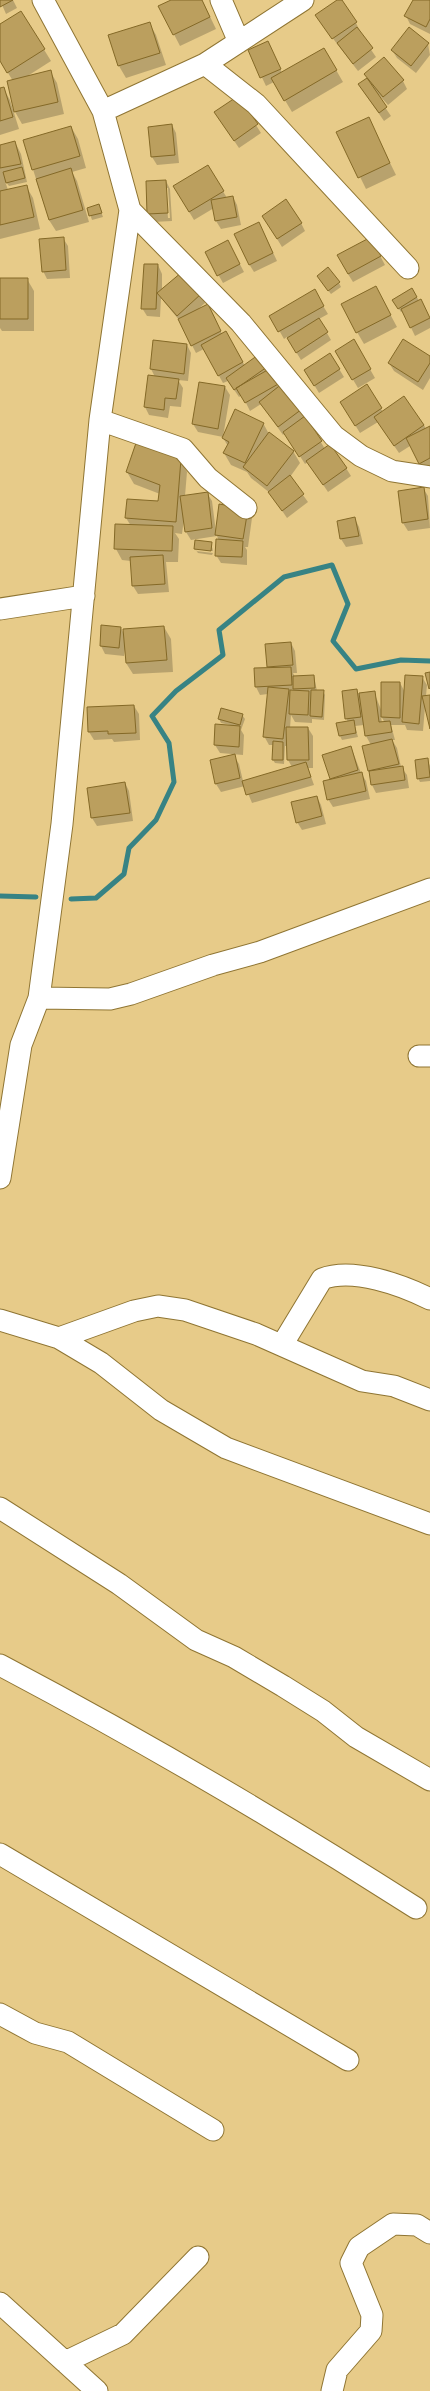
<svg xmlns="http://www.w3.org/2000/svg" width="430" height="2391" font-family="Georgia,serif">
<style>
.shadow{fill:#0003;fill-rule:evenodd}
.lines{fill:none;stroke-linecap:round;stroke-linejoin:round}
.stream{stroke:#378384;stroke-width:5}
.building{fill:#bb9f5e;stroke:#846927}
.minor-casing{stroke:#8f7533;stroke-width:23}
.minor{stroke:#fff;stroke-width:21}
</style>
<rect width="100%" height="100%" fill="#e7cb89"/>
<path class="shadow" d="M0 0H13L17 8 6 14Z
M173 0H202L216 29 180 46 160 7Z
M338 0 356 23 360 31 359 32 376 57 358 71 321 23Z
M414 0H430V34L410 24 406 16Z
M21 12 51 61 26 77 50 71 57 83 64 114 22 124 14 110 13 81 0 60V25Z
M149 23 156 35 166 65 126 78 119 66 109 36Z
M268 42 282 73 324 49 343 82 292 112 274 82 266 86 249 50Z
M428 44 430 55 416 73 397 58 392 50Z
M365 74 403 81 407 89 388 105 370 85 391 116 384 121 359 85 368 79Z
M3 88 10 100 19 129 0 135V89Z
M238 97 261 133 239 148 220 120Z
M368 118 396 175 366 189 338 132Z
M172 125 176 133 179 163 157 165 152 157Z
M71 127 78 139 86 168 72 172 77 181 89 222 56 231 49 220 24 141Z
M15 142 21 154 27 182 9 186 5 181 8 190 26 186 33 198 40 229 0 239V146Z
M208 166 227 198 233 197 237 205 241 225 221 229 216 221 214 208 194 220 179 195Z
M166 181 170 189 172 221 153 222 148 214ZM166 188H168L170 218H168Z
M99 206 103 217 92 220 88 208Z
M301 223 305 231 282 247 268 224Z
M263 231 277 261 254 272 249 264Z
M63 238 68 246 70 278 47 279 43 271Z
M375 246 385 265 353 282 348 274Z
M232 249 244 272 223 283 206 253Z
M158 265 162 274V291L201 295 205 303 197 310 212 313 222 334 226 332 245 366 258 356 301 409 325 449 346 468 351 476 328 492 308 462 305 464 285 433 283 435 261 404 250 411 242 395 239 397 228 381 223 383 204 349 196 353 179 320 161 298 160 317 147 316 142 308Z
M0 279H27L34 291V331H2L0 328Z
M320 280 339 283 341 287 331 294Z
M412 289 430 319V328L415 336 403 311 401 312 393 300Z
M314 291 328 314 319 319 331 340 301 360 287 337 284 339 271 316Z
M382 299 397 327 364 344 357 332Z
M154 341 187 345 191 353 188 381 178 380 183 388 181 407 170 406 168 418 149 415 145 407 155 377 151 369Z
M354 341 375 378 358 388 336 351Z
M330 354 344 377 319 393 310 378Z
M430 358V378L423 390 394 371 389 363Z
M200 383 225 387 230 395 223 437 198 432 193 424Z
M366 386 383 412 424 425 426 429 430 427V468L424 471 410 446 399 453 378 422 360 433 346 410Z
M263 423 269 434 293 451 300 463 290 477 308 502 287 518 270 493 251 478 247 472 231 465 224 453 228 446 223 438Z
M180 460 187 472 185 496 207 493 212 501 216 532 247 509 252 518 248 547H245L247 550V565L221 563 216 555 219 541 217 536 191 540 186 532 184 519 182 534 175 533 179 539 178 562H166L169 592 138 594 133 586 131 561 122 560 116 549 131 526 126 518 159 502 160 494 134 484 127 472Z
M423 488 428 496 430 528 408 531 403 523 399 492Z
M355 519 359 527 363 544 346 547 341 539Z
M196 541 211 543 213 551 196 549V551L213 553 212 555 198 553 195 549Z
M102 626 121 628 124 634 164 627 171 639 173 672 133 674 126 663 125 649 124 656 105 654 101 646Z
M291 643 295 651 297 673H293L295 677 314 676 317 691H323L325 695 324 720 312 719V723L295 722 291 715 290 728H308L313 736V768H308L314 785 252 803 245 786 221 792 216 784 211 761 234 756 239 764 243 781 292 767 288 760 287 746H285L284 764 275 763 273 760 274 745H269L264 736 268 694 260 695 256 687 269 669 268 667Z
M422 677 427 685 426 696H430V725L425 707 423 731 407 730 405 725H391L395 740H392L397 748 401 767 407 775 409 788 376 793 372 785 363 747 371 745 366 736 364 725 355 726 358 737 342 740 340 736 348 722 346 718 357 691 361 698 374 692 382 712 400 683 405 692ZM381 716 385 723H382Z
M134 706 139 714 140 740 114 742 112 739 94 740 89 732 88 708Z
M242 715 245 719 241 730 244 735 243 755 220 753 215 745 216 725H230L221 723 219 719Z
M351 747 361 773 366 781 370 799 333 807 328 799 331 778Z
M427 759 430 766V781L420 782 418 778Z
M125 783 129 791 133 821 97 826 92 818Z
M317 797 321 805 326 824 302 830 297 822Z"/>
<g class="lines">
<path class="stream" d="M0 896 36 897
M71 899 96 898 124 874 129 848 156 820 174 782 169 743 152 716 176 691 223 655 219 630 284 577 332 565 348 604 333 641 356 669 401 660 430 661"/>
</g>
<path class="building" d="M0 0H13L0 7Z
M171 0H202L210 17 173 35 158 6Z
M337 0H342L357 22 332 39 315 15Z
M413 0H430V19L426 27 404 16Z
M21 11 45 49 7 73 0 61V24Z
M150 22 160 53 118 66 108 35Z
M357 27 373 48 353 64 337 43Z
M409 27 429 43 411 66 391 50Z
M268 41 281 69 260 78 248 50Z
M324 48 337 70 284 101 271 78Z
M384 57 404 80 383 97 364 74Z
M51 70 58 102 14 112 7 81Z
M367 78 387 107 379 113 358 84Z
M4 87 13 117 0 121V88Z
M238 96 258 124 234 141 214 112Z
M369 117 390 163 358 178 336 132Z
M172 124 175 155 151 157 148 127Z
M71 126 80 156 32 170 23 140Z
M15 141 21 164 0 168V145Z
M208 165 224 191 189 212 173 186Z
M22 167 25 178 6 183 3 172Z
M71 168 83 210 49 220 36 179Z
M166 180 168 213 147 214 146 181Z
M27 185 34 217 0 225V191Z
M233 196 237 217 215 221 211 200Z
M286 199 302 223 277 239 262 216Z
M99 204 102 213 89 216 87 208Z
M259 222 273 253 249 265 234 234Z
M64 237 66 270 42 272 39 239Z
M371 237 381 256 348 274 337 255Z
M228 240 240 264 217 276 205 252Z
M144 264H158L156 309H141Z
M328 267 340 282 328 291 317 276Z
M182 272 201 294 177 316 157 293Z
M0 278H28V319H0Z
M376 286 391 315 356 333 341 304Z
M412 288 417 297 398 309 392 300Z
M315 289 324 306 278 332 269 316Z
M421 299 430 318 410 328 401 309Z
M208 304 221 331 191 346 178 319Z
M319 318 328 332 296 353 287 338Z
M226 331 243 362 218 376 201 345Z
M354 339 371 369 352 380 335 351Z
M403 339 430 356V363L418 382 388 363Z
M153 340 187 344 184 374 150 369Z
M330 353 340 369 314 386 304 370Z
M258 355 267 367 234 390 226 378Z
M271 368 280 383 245 403 236 388Z
M148 375 179 379 176 399 165 398 164 410 144 407Z
M199 382 225 386 218 429 192 424Z
M283 383 302 409 278 427 259 402Z
M367 384 382 408 355 426 340 402Z
M404 396 424 425 394 446 374 417Z
M235 409 264 423 245 463 223 453 229 442 222 438Z
M305 416 322 441 299 457 283 432Z
M430 426V458L419 464 406 438Z
M269 432 294 451 267 486 243 467Z
M136 443 181 459 176 522 125 518 127 499 158 501 160 485 126 472Z
M330 444 347 468 323 485 306 461Z
M290 475 304 494 282 511 268 492Z
M424 487 428 519 402 523 398 491Z
M208 492 212 528 185 532 180 496Z
M219 504 248 509 243 539 215 535Z
M355 517 359 536 340 539 337 521Z
M115 524 173 526 172 551 114 549Z
M216 539 243 541 242 557 215 556Z
M195 540 212 542 211 551 194 549Z
M163 555 165 584 132 586 130 557Z
M101 625 121 627 119 648 100 646Z
M164 626 167 660 126 663 123 629Z
M291 642 293 665 267 667 265 644Z
M291 667 292 685 255 687 254 668Z
M430 672V688L429 689 425 673Z
M314 675 315 688 293 689V676Z
M405 675 423 676 419 724 402 722Z
M381 682H400V718L381 717Z
M268 687 289 689 283 739 263 737Z
M357 689 361 717 345 719 342 691Z
M290 690 309 691 308 715 289 714Z
M311 690H324L322 717 310 716Z
M375 691 379 722 390 721 392 732 365 736 359 693Z
M430 695V729L422 696Z
M134 705 136 733 108 734V731L88 732 87 707Z
M221 708 243 714 240 725 218 719Z
M354 720 356 733 339 736 336 723Z
M215 724 240 726 239 747 214 745Z
M286 727H308L309 760H287Z
M392 739 399 764 368 771 362 746Z
M273 741 283 742V760H272Z
M351 746 358 770 330 779 322 755Z
M235 754 240 778 215 784 210 760Z
M428 758 430 777 417 779 415 760Z
M306 762 311 777 246 795 242 781Z
M403 766 405 780 371 785 369 771Z
M362 772 366 791 327 800 323 781Z
M125 782 130 813 91 818 87 788Z
M317 796 322 816 296 823 291 802Z"/>
<g class="lines">
<defs>
<path id="minor" d="M221 0 239 42
M205 64 256 104 408 268
M103 111 205 64 303 0
M130 210 241 323 334 436 361 456 392 471 430 477
M100 420 183 449 208 478 246 508
M0 609 84 596
M39 998 110 999 131 994 213 965 260 952 430 889
M419 1056H430
M0 1178 21 1045 39 998 62 824 100 420 130 210 103 111 43 0
M0 1320 59 1338 101 1363 161 1410 226 1448 430 1524
M59 1338 134 1311 158 1306 185 1310 256 1334 362 1381 394 1386 430 1400
M282 1345 322 1279C353 1267 402 1285 430 1299
M0 1508 119 1584 196 1640 234 1657 283 1686 323 1711 356 1737 430 1780
M0 1665C142 1740 280 1821 416 1908
M0 1854 348 2060
M0 2014 35 2033 68 2042 213 2130
M0 2303 97 2391
M65 2362 123 2334 198 2257
M332 2391 337 2370 371 2331 372 2315 351 2263 359 2247 393 2224 417 2225 430 2233"/>
</defs>
<use href="#minor" class="minor-casing"/>
<use href="#minor" class="minor"/>
</g>
</svg>
